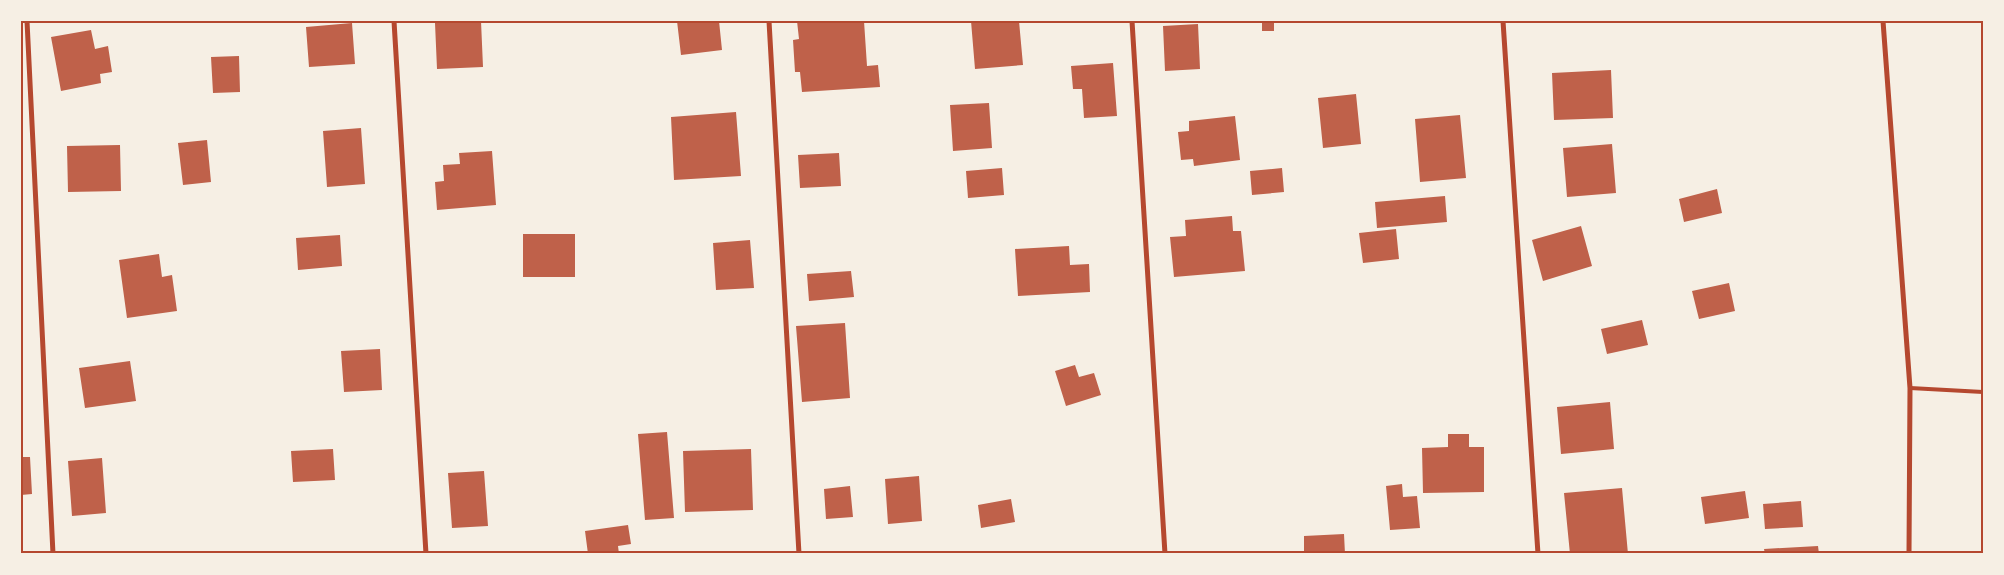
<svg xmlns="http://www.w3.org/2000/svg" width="2004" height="575" font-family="Arial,sans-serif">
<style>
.building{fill:#bf614a}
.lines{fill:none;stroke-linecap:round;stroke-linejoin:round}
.service{stroke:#b5482f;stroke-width:4}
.minor{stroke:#b5482f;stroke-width:5}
.neatline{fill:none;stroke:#b5482f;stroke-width:2}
</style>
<rect width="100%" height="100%" fill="#f6efe4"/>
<path class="building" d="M481 21 483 67 437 69 435 23Z
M677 21H719L722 50 681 55Z
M797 21H864L867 66 878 65 880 87 802 92 800 72H795L793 40 799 39Z
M971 21H1019L1023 65 975 69Z
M1262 21H1274V31H1262Z
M352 23 355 64 309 67 306 27Z
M1198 24 1200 69 1165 71 1163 26Z
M91 30 95 49 108 46 112 72 100 74 101 83 61 91 51 37Z
M239 56 240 92 213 93 211 57Z
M1113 63 1117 116 1084 118 1082 89H1073L1071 66Z
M1611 70 1613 118 1554 120 1552 73Z
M1356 94 1361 144 1323 148 1318 98Z
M989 103 992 148 953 151 950 105Z
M736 112 741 176 674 180 671 117Z
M1460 115 1466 178 1420 182 1415 119Z
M1235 116 1240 160 1194 166 1193 159 1181 160 1178 132 1189 131V121Z
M361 128 365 184 327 187 323 131Z
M207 140 211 182 183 185 178 143Z
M1612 144 1616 193 1567 197 1563 148Z
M120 145 121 191 68 192 67 146Z
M492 151 496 205 437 210 435 182 444 181 443 165 460 164 459 153Z
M839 153 841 186 800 188 798 155Z
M1002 168 1004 195 968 198 966 171Z
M1282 168 1284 192 1252 195 1250 171Z
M1717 189 1722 213 1684 222 1679 199Z
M1445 196 1447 222 1377 228 1375 202Z
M1232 216 1233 231H1241L1245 271 1174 277 1170 237 1186 236 1185 220Z
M1581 226 1592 266 1543 281 1532 240Z
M1396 229 1399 259 1363 263 1359 233Z
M523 234H575V277H523Z
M340 235 342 266 298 270 296 238Z
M750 240 754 288 716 290 713 243Z
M1069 246 1070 265 1089 264 1090 292 1018 296 1015 249Z
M159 254 162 277 172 275 177 311 127 318 119 260Z
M851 271 854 297 809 301 807 274Z
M1729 283 1735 311 1699 319 1692 291Z
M1642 320 1648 345 1607 354 1601 329Z
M845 323 850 398 802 402 796 326Z
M380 349 382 390 344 392 341 351Z
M130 361 136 401 85 408 79 368Z
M1075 365 1079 377 1094 373 1101 395 1066 406 1055 371Z
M1610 402 1614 449 1561 454 1557 407Z
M667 432 674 518 645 520 638 434Z
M1448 434H1469V447H1484V492L1423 493 1422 448 1448 447Z
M333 449 335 480 293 482 291 451Z
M751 449 753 510 685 512 683 451Z
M21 457H30L32 494 21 495Z
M102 458 106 513 72 516 68 461Z
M484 471 488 526 452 528 448 473Z
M919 476 922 521 888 524 885 479Z
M1402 484 1403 497 1417 496 1420 528 1390 530 1386 486Z
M850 486 853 517 826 519 824 489Z
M1622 488 1628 554H1570L1564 493Z
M1745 491 1749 518 1705 524 1701 497Z
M1011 499 1015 522 981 528 978 505Z
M1801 501 1803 527 1765 529 1763 504Z
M628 525 631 544 618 546 619 554H588L585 531Z
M1344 534 1345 554H1304V536Z
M1818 546 1819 554H1765L1764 549Z"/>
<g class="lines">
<path class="service" d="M1910 388 1983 392"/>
<path class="minor" d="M27 21 53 554
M394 21 426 554
M769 21 799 554
M1132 21 1165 554
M1503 21 1538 554
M1883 21 1910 388 1909 554"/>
</g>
<rect width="2004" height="575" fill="none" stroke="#f6efe4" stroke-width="45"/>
<rect x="22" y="22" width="1960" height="530" class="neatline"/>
</svg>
